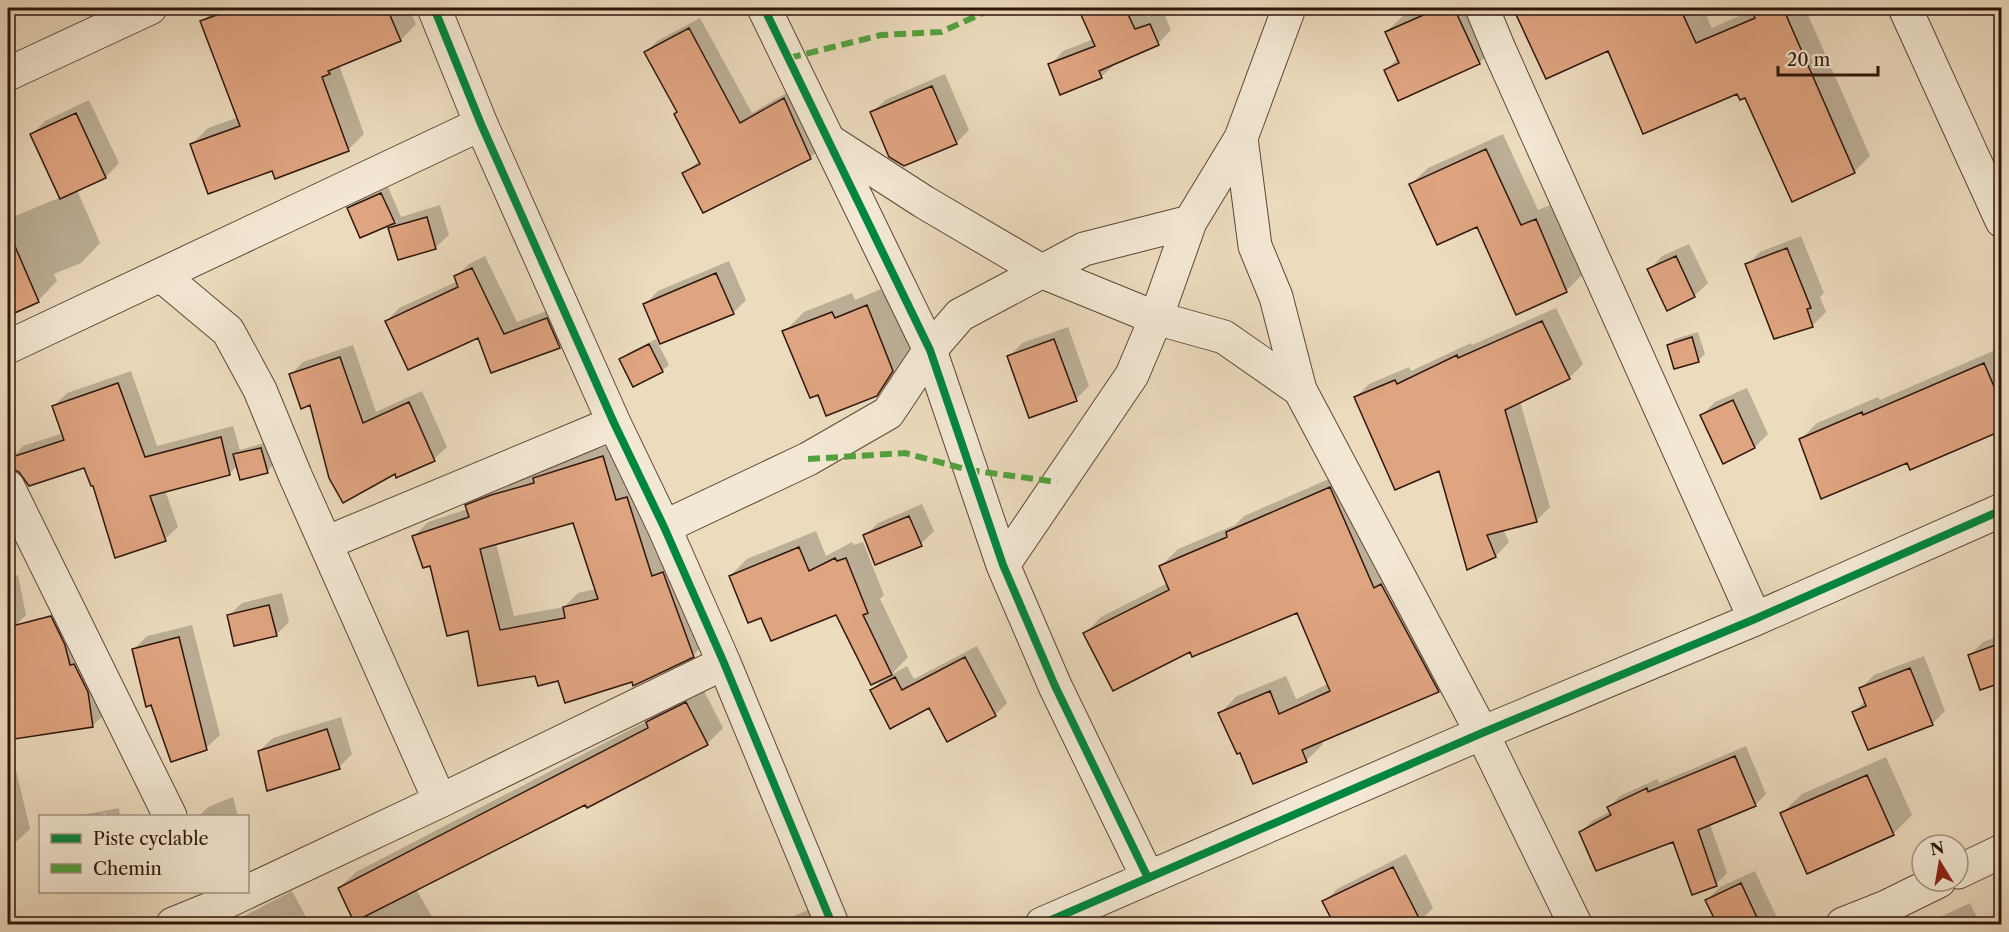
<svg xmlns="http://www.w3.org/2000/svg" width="2009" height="932" font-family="'Libre Caslon Text',serif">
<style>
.shadow{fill:#0003;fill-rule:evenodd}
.building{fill:#dfa480;stroke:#2e160c;stroke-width:1.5;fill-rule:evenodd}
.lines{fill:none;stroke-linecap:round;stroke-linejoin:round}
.street-casing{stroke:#5e4738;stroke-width:35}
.street{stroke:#f3e8d4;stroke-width:33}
.quiet{stroke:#52a13e;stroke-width:6;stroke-dasharray:12 6;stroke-linecap:butt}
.cycleway-casing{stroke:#f3e8d4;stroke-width:11}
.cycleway{stroke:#00873e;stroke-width:8}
</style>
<rect width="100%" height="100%" fill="#ecdbbd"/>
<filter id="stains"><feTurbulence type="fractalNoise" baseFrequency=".00333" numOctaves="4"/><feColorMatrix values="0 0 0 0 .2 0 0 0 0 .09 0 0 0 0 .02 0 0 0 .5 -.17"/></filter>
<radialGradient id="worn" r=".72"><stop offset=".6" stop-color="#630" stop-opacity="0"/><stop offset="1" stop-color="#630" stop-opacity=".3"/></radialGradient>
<path class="shadow" d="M216 8H409L416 24 401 40 339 65 364 134 348 150 273 169 192 144 208 128 239 117 202 22Z
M1083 8H1144L1148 17 1163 11 1171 30 1158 44 1115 64 1101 77 1050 65 1063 51 1094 39 1081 10Z
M1418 8H1482L1499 43 1479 63 1399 99 1386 70 1398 58 1386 32 1406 13Z
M1515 8H1703L1712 28 1753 10 1752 8H1805L1870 156 1854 172 1746 96 1608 49 1547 77Z
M700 18 752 113 795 88 821 147 810 158 684 174 700 160 678 112 646 52 657 41Z
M945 74 969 130 956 143 872 113 885 100Z
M89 100 119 163 106 177 77 190 100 243 81 263 54 274 57 281 38 301 8 314V219L61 197 32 134 45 121Z
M1503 134 1538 210 1553 204 1583 274 1567 290 1516 313 1478 225 1411 184 1428 168Z
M388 187 401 217 440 205 449 235 435 248 390 228 398 220 361 236 349 208 355 202Z
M1801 236 1824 293 1820 297 1826 312 1813 325 1775 337 1747 265 1760 252Z
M1689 244 1708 283 1694 296 1649 270 1662 256Z
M485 256 517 322 560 306 572 334 559 346 387 321 399 308 458 281 456 276 469 264Z
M729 261 746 300 733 313 645 304 658 291Z
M886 287 912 351 896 375 876 395 819 393 784 332 804 312 852 293 855 300Z
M1556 308 1583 364 1570 377 1520 401 1550 507 1537 520 1503 529 1509 542 1496 556 1440 469 1355 398 1369 384 1409 367 1411 371 1471 343 1472 345Z
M1068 327 1089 386 1076 399 1009 357 1022 343Z
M1698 332 1705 354 1699 360 1675 367 1668 346 1675 339Z
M656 339 669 365 662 371 621 359 628 353Z
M353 345 376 412 422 391 447 447 434 459 397 476 395 472 311 403 291 374 303 362Z
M2000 348 2002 351V429L1911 468 1908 461 1801 439 1817 423 1878 397 1880 400Z
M131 371 157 446 233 426 240 450 267 442 273 465 267 472 238 465 230 473 165 490 178 527 165 539 94 484 85 466 11 459 23 446 63 433 54 406 67 393Z
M1747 388 1768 434 1755 447 1702 415 1715 402Z
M617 443 708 641 693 655 634 684 633 680 559 679 536 674 469 629 414 536 428 522 468 509 467 506 481 492 506 481 541 471 548 464ZM574 521 596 589 578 593 564 607 514 616 496 543Z
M1347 471 1455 674 1438 691 1321 740 1323 744 1306 761 1241 751 1220 713 1237 696 1286 676 1296 699 1328 684 1298 611 1191 650 1085 634 1101 617 1168 583 1161 566 1178 549 1235 525 1244 516Z
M922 504 934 531 921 544 865 536 878 523Z
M816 531 826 556 852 542 854 545 863 542 884 595 880 599 908 657 891 675 907 666 914 679 977 646 1007 703 995 715 947 740 929 706 872 690 885 677 837 613 762 616 730 576 747 559Z
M18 575 26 615 13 628 8 629V577Z
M282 593 289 622 276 635 228 616 242 603Z
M65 610 105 714 92 726 34 713 8 718V640Z
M192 625 220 735 206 748 152 704 134 649 147 636Z
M2002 635V681L1981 688 1970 655 1983 642Z
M1924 656 1945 711 1932 724 1854 712 1865 701 1861 688 1874 675Z
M702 687 723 728 707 744 586 803 416 889 436 924H362L339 888 356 872 649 720 664 706Z
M341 717 352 754 339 767 259 751 273 738Z
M1746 746 1766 794 1755 805 1710 824 1727 873 1716 884 1674 840 1581 832 1592 821 1611 811 1609 807 1620 796 1657 779 1659 783Z
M1886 757 1912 815 1893 834 1782 813 1802 794Z
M15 766 30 829 16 842 8 844V767Z
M233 797 238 816H199L208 807Z
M119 808 120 816H106V813H103V816H75Z
M1406 854 1433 908 1420 921 1412 924H1335L1324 902 1337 889Z
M1755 871 1780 924H1719L1707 900 1720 887Z
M292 891 310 924H229Z
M1970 903 1980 924H1932L1938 918Z
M814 907 823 924H777Z"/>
<path class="building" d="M236 8H387L401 41 328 71 330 74 322 77 349 151 275 179 272 171 208 194 190 144 240 126 200 21Z
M1078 8H1125L1135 29 1150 24 1159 45 1099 71 1102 78 1060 95 1048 64 1095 46Z
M1439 8H1454L1480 64 1398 101 1384 70 1399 63 1385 32Z
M1513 8H1680L1696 43 1755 18 1750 8H1783L1855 173 1792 202 1745 98 1740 100 1737 94 1643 134 1608 51 1546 79Z
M689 28 740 123 784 98 811 159 703 213 682 173 700 164 674 114 677 112 644 52Z
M932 86 957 144 904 166 889 157 870 112Z
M76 113 106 178 60 199 30 134Z
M1486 149 1521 225 1536 219 1567 292 1516 315 1477 227 1437 245 1409 184Z
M381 193 395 223 360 238 347 208Z
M427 217 436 249 398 260 388 228Z
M8 230 39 302 8 316Z
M1787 248 1811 308 1807 309 1813 327 1774 339 1745 264Z
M1676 256 1695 297 1667 311 1647 269Z
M472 268 504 334 547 318 560 348 491 373 478 338 408 370 385 321 458 287 454 276Z
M716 273 734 314 660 344 643 304Z
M867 305 893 371 877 396 826 416 818 395 810 398 782 331 832 312 835 318Z
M1542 321 1570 379 1505 410 1537 522 1487 535 1496 557 1467 570 1439 471 1395 490 1354 397 1395 380 1397 384 1457 355 1458 358Z
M1692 337 1699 362 1674 369 1667 345Z
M1054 339 1077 401 1029 418 1007 356Z
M649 344 663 372 633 387 619 359Z
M340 357 363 423 409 402 435 461 396 478 395 474 343 503 329 478 310 405 301 409 289 374Z
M1984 363 2001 403V431L1910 470 1907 463 1821 499 1799 439 1862 412 1863 415Z
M118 383 145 457 221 437 230 475 150 496 166 541 115 558 93 486H91L84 468 29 486 19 472 13 469 9 458 64 440 52 406Z
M1733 400 1755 448 1723 464 1700 415Z
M261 448 268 473 240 480 233 454Z
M603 456 616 500 627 497 652 576 663 572 694 657 633 686 632 682 565 703 558 681 538 686 535 676 478 686 468 631 447 636 430 566 423 568 412 536 469 517 465 505 491 495 534 483 533 478ZM573 523 598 599 563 607 565 618 500 630 480 549Z
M1330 487 1374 588 1381 584 1439 692 1302 750 1307 762 1253 784 1240 753 1237 754 1218 713 1270 691 1279 714 1330 691 1297 613 1192 657 1190 652 1113 691 1083 633 1169 590 1159 566 1227 537 1226 532Z
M909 516 922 546 875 565 863 535Z
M799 547 809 571 835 558 837 561 846 558 868 613 863 615 892 675 871 685 836 615 771 641 761 618 748 623 729 576Z
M269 605 277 636 234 646 227 615Z
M51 616 65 645 70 665 74 664 88 692 93 727 8 740V627Z
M179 637 207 750 171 762 151 705 146 707 132 649Z
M2001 643V683L1980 690 1968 655Z
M965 657 996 716 947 742 929 708 890 729 870 690 895 677 902 690Z
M1910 668 1933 725 1868 750 1852 712 1866 706 1859 688Z
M686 702 708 745 587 808 585 805 354 922 338 888 648 728 646 722Z
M327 729 340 769 267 791 258 751Z
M1735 756 1756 806 1698 830 1717 886 1692 895 1673 842 1596 871 1579 832 1611 815 1607 807 1647 788 1648 792Z
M1867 775 1894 835 1807 874 1780 813Z
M1393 867 1422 924H1334L1322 901Z
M1741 883 1760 924H1717L1705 900Z"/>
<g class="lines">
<defs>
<path id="street" d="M434 8 481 124 614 423 664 527 724 663 832 924
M764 8 930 350 1003 565 1055 686 1148 878
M1482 8 1499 49 1755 619
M1905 8 2002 221
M8 74 150 8
M1241 138 1255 246 1276 297 1300 390 1482 733 1575 924
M831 142 924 202 1043 272 1156 318 1224 337 1300 390
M161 275 228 331 260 390 295 475 440 801
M8 347 481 124
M8 487 170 816
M664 527 808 459 888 413 930 350 960 315 1084 249 1190 222
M326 543 614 423
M1003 565 1132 375 1156 318 1190 222 1241 138 1289 8
M1958 872 2002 851
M173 924 215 907 440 801 724 663
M1042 924 1482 733 1755 619 2002 510
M1843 924 1886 907 1939 881"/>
</defs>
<use href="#street" class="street-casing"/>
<use href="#street" class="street"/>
<path class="quiet" d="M789 58 881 35 941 32 994 8
M808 459 905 453 969 470 1057 482"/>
<defs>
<path id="cycleway" d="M434 8 481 124 614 423 664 527 724 663 832 924
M764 8 930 350 1003 565 1055 686 1148 878
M1042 924 1482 733 1755 619 2002 510"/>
</defs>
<use href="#cycleway" class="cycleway-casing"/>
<use href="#cycleway" class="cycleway"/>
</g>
<rect width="2009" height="932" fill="none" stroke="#ecdbbd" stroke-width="30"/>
<rect x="9" y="9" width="1991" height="914" fill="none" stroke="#2e160c" stroke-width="3"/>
<rect x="15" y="15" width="1979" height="902" fill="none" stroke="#2e160c" stroke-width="1.5"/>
<rect x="39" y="815" width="210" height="78" fill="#f3e8d4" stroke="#a49484" stroke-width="1.5"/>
<rect x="51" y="834" width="30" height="9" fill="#00873e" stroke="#a49484" stroke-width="1.5"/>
<text x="93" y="845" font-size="18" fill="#2e160c">Piste cyclable</text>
<rect x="51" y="864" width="30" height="9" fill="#52a13e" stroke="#a49484" stroke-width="1.5"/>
<text x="93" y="875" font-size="18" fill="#2e160c">Chemin</text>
<g transform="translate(1940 863) rotate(349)"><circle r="28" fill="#f3e8d4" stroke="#a49484" stroke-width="1.5"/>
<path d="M0-4.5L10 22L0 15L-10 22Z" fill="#8f2418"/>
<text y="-9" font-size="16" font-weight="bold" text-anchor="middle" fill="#2e160c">N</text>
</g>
<path d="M1778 66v9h100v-9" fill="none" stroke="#2e160c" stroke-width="3"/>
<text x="1787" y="66" font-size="18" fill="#2e160c" stroke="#f3e8d4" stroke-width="4.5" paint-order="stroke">20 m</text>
<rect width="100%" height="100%" filter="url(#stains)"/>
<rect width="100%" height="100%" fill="url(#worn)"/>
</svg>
